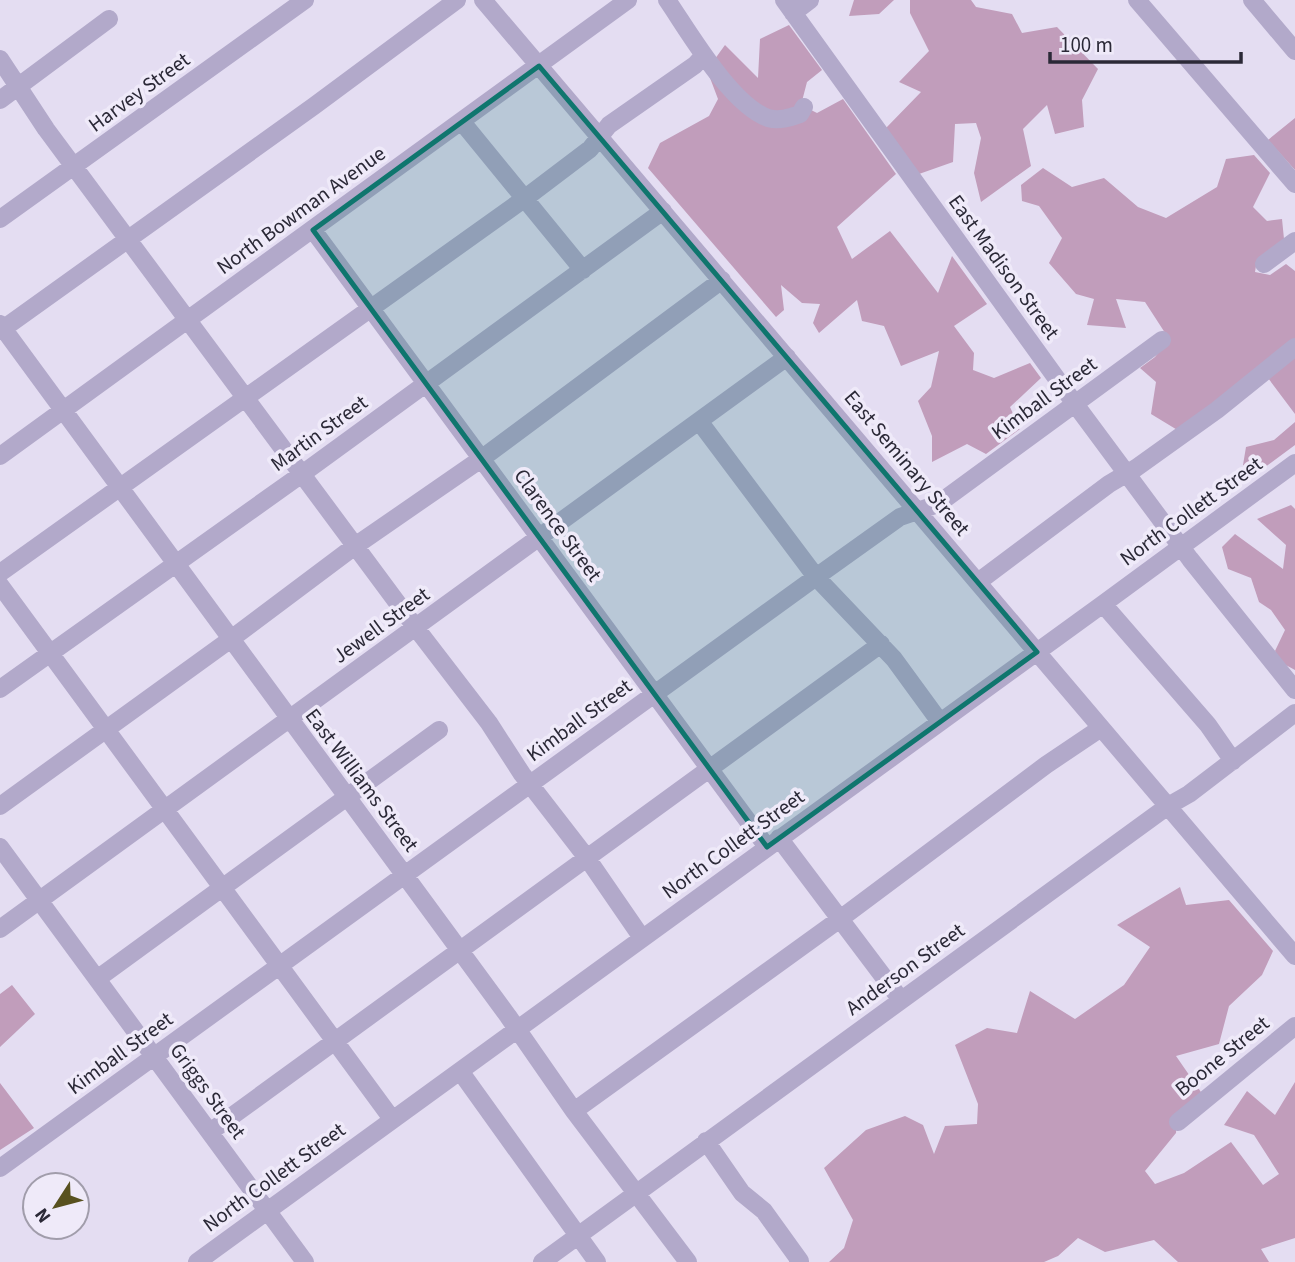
<svg xmlns="http://www.w3.org/2000/svg" width="1295" height="1262" font-family="'Source Sans 3',sans-serif">
<style>
.green{fill:#c19dbb}
.lines{fill:none;stroke-linecap:round;stroke-linejoin:round}
.minor{stroke:#b2a9ca;stroke-width:18}
.marked{fill:#0f766e;fill-opacity:0.2;stroke:#0f766e;stroke-width:5;stroke-linejoin:round}
.labels{text-anchor:middle;dominant-baseline:central;stroke-width:7;stroke-linejoin:round;paint-order:stroke}
.street-label{font-size:21px;fill:#2b2937;stroke:#efeaf9}
</style>
<rect width="100%" height="100%" fill="#e4ddf2"/>
<path class="green" d="M854 0H894L879 14 849 16Z
M910 0H971L976 7 1012 14 1022 33 1057 27 1098 69 1082 100 1084 127 1055 134 1047 105 1023 129 1031 166 981 202 974 173 981 138 976 123 955 124 953 162 919 174 886 128 921 92 899 82 929 51 910 13Z
M789 25 822 70 807 82 801 105 817 113 843 99 896 174 837 227 852 259 890 231 938 293 952 256 987 304 954 326 974 353 973 370 994 378 1030 363 1041 378 1010 407 1020 429 986 454 967 444 932 462V436L918 401 931 387 939 351 901 366 884 326 862 321 857 300 819 333 813 323 820 304 802 303 781 285 784 310 776 317 648 168 660 143 709 116 718 99 707 70 725 45 758 78 760 39Z
M1295 118V170L1268 140Z
M1254 155 1270 173 1253 207 1267 221 1282 219 1284 239 1257 260 1255 272 1270 275 1286 264 1295 271V414L1259 366 1179 431 1151 414 1156 382 1140 368 1155 357 1169 339 1145 302 1116 299 1126 328 1087 325 1094 299 1076 294 1049 263 1062 238 1039 206 1022 201 1021 185 1043 168 1072 187 1104 178 1138 207 1166 218 1217 187 1226 159Z
M1295 422V445L1257 473 1243 465 1246 447 1274 440Z
M1291 505 1295 509V670L1282 663 1275 651 1285 630 1271 610 1259 602 1251 578 1228 569 1222 547 1235 534 1283 569 1286 545 1257 519Z
M1180 887 1186 905 1229 900 1273 951 1262 975 1229 1006 1219 1044 1176 1056 1203 1095 1177 1116 1176 1133 1145 1171 1155 1184 1184 1173 1231 1142 1263 1185 1279 1174 1254 1135 1224 1125 1247 1091 1275 1115 1295 1082V1238L1261 1249 1269 1262H1178L1154 1240 1105 1252 1078 1238 1058 1256 1044 1262H829L844 1248 853 1220 824 1168 866 1130 905 1116 923 1125 934 1154 945 1126 977 1124 978 1104 955 1045 987 1028 1017 1033 1030 991 1075 1019 1124 985 1150 947 1117 925Z
M12 985 35 1014 0 1047V994Z
M0 1083 34 1128 0 1150Z"/>
<g class="lines">
<path class="minor" d="M483 0 1295 956
M667 0C689 32 731 105 768 118 779 121 789 118 800 114L804 107
M784 0 1075 404 1190 559 1295 690
M1137 0 1295 184
M1252 0 1295 51
M793 13 810 0
M0 59 46 129 416 628 489 723 522 774 587 858 642 938
M0 100 109 19
M462 122 583 270
M0 219 305 0
M313 230 767 847
M1264 264 1295 241
M0 324 508 1016 574 1111 688 1262
M0 331 314 106 457 0
M699 421 816 577 894 659 940 722
M0 456 628 0
M0 573 524 199 590 149 609 125 695 65 704 55
M978 582 1109 484 1136 468 1217 410 1295 347
M0 585 392 1119
M1103 604 1208 725 1233 761
M0 689 302 474 663 211
M0 806 231 639 355 546 481 459 722 280
M779 838 901 1000
M0 847 305 1262
M0 929 787 357
M97 979 439 730
M460 1071 597 1262
M574 1111 840 919 1046 765 1101 728
M1178 1122 1295 1026
M210 1132 881 644
M706 1141 742 1193 764 1211 800 1261 798 1262
M0 1168 816 577 900 517 938 504 1162 340
M197 1262 1103 604 1295 463
M542 1262 1168 806 1189 794 1295 713"/>
</g>
<path class="marked" d="M539 66 1037 652 767 847 313 230Z"/>
<g class="labels">
<g class="street-label">
<text transform="translate(139 92) rotate(-36)">Harvey Street</text>
<text transform="translate(301 210) rotate(-36)">North Bowman Avenue</text>
<text transform="translate(1004 267) rotate(54)">East Madison Street</text>
<text transform="translate(1044 398) rotate(-36)">Kimball Street</text>
<text transform="translate(319 433) rotate(-36)">Martin Street</text>
<text transform="translate(907 463) rotate(50)">East Seminary Street</text>
<text transform="translate(1191 511) rotate(-36)">North Collett Street</text>
<text transform="translate(558 525) rotate(54)">Clarence Street</text>
<text transform="translate(381 625) rotate(-36)">Jewell Street</text>
<text transform="translate(579 720) rotate(-36)">Kimball Street</text>
<text transform="translate(362 780) rotate(53)">East Williams Street</text>
<text transform="translate(733 844) rotate(-36)">North Collett Street</text>
<text transform="translate(905 969) rotate(-36)">Anderson Street</text>
<text transform="translate(120 1053) rotate(-36)">Kimball Street</text>
<text transform="translate(1222 1056) rotate(-39)">Boone Street</text>
<text transform="translate(208 1091) rotate(54)">Griggs Street</text>
<text transform="translate(274 1177) rotate(-36)">North Collett Street</text>
</g>
</g>
<g transform="translate(56 1206) rotate(234)"><circle r="33" fill="#efeaf9" stroke="#a19dab" stroke-width="2"/>
<path d="M0-5L12 26L0 18L-12 26Z" fill="#58511f"/>
<text y="-10" font-size="19" font-weight="bold" text-anchor="middle" fill="#2b2937">N</text>
</g>
<path d="M1050 52v10h191v-10" fill="none" stroke="#2b2937" stroke-width="3.5"/>
<text x="1060" y="52" font-size="21" fill="#2b2937" stroke="#efeaf9" stroke-width="5" paint-order="stroke">100 m</text>
</svg>
